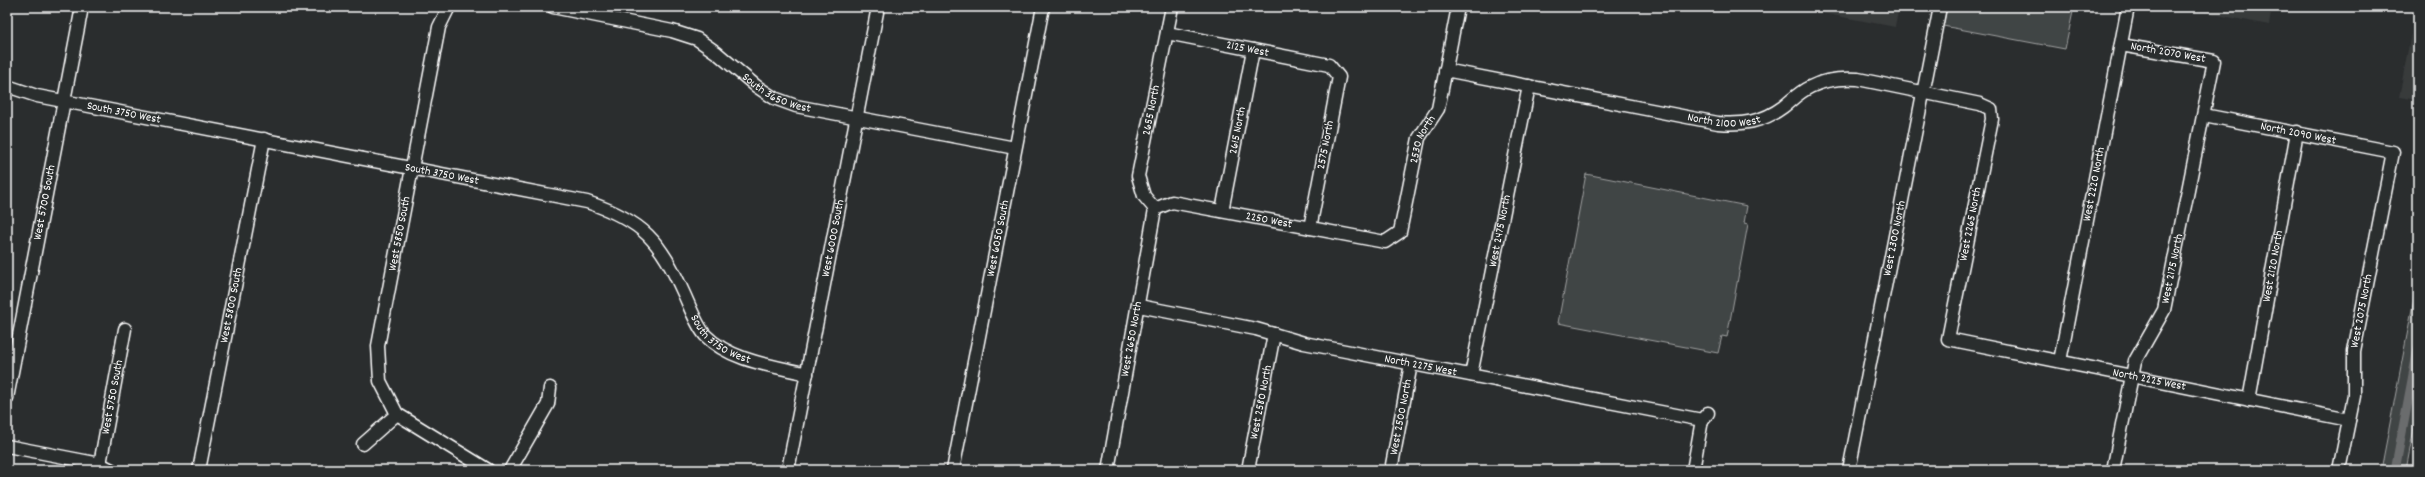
<svg xmlns="http://www.w3.org/2000/svg" width="2425" height="477" font-family="Dekko,sans-serif">
<style>
.built{fill:#373a3b}
.green{fill:#414445;stroke:#a0a2a2}
.lines{fill:none;stroke-linecap:round;stroke-linejoin:round}
.canal{stroke:#6a6c6d;stroke-width:9}
.minor-casing{stroke:#fff;stroke-width:15}
.minor{stroke:#2a2d2e;stroke-width:12}
.labels{text-anchor:middle;dominant-baseline:central;stroke-width:3.5;stroke-linejoin:round;paint-order:stroke}
.street-label{font-size:12px;fill:#fff;stroke:#2a2d2e}
</style>
<rect width="100%" height="100%" fill="#2a2d2e"/>
<filter id="ink" filterUnits="userSpaceOnUse"><feTurbulence type="fractalNoise" baseFrequency=".025" numOctaves="2"/><feDisplacementMap in="SourceGraphic" scale="8" xChannelSelector="R" yChannelSelector="G"/><feConvolveMatrix kernelMatrix="1 2 1 2 8 2 1 2 1" color-interpolation-filters="sRGB"/></filter>
<g filter="url(#ink)">
<path class="built" d="M1807 7H1899L1895 27 1806 10Z
M2177 7H2272L2269 25Z
M2416 7H2418V100L2399 97Z"/>
<path class="green" d="M1947 7H2074L2065 49 1943 26Z
M1586 174 1747 206 1744 223 1748 224 1727 337 1722 336 1718 353 1558 323Z
M2418 278V407L2406 470H2381Z"/>
<g class="lines">
<path class="canal" d="M2395 470 2418 348"/>
<defs>
<g id="minor">
<path id="s1" d="M553 7 672 31 697 39 717 53 756 86 774 98 796 106 1015 148"/>
<path id="s2" d="M1167 33 1329 65 1339 77 1310 228"/>
<path id="s3" d="M1445 70 1718 123C1742 125 1763 122 1783 107 1792 100 1799 92 1810 87 1825 79 1841 78 1858 79L1980 104 1991 109 1992 119 1948 339 2349 420"/>
<path id="s4" d="M7 86 37 96 587 202C644 221 660 241 684 294 690 307 696 324 705 335 730 361 774 366 807 374"/>
<path id="s5" d="M2204 115 2393 152 2354 351V396L2339 470"/>
<path id="s6" d="M1155 209 1172 202 1385 242 1400 232 1419 138 1438 109 1458 7"/>
<path id="s7" d="M1155 209 1144 196 1138 176 1172 7"/>
<path id="s8" d="M1222 211 1253 50"/>
<path id="s9" d="M1139 306 1256 329 1304 343 1702 420"/>
<path id="s10" d="M2060 361 2128 7"/>
<path id="s11" d="M1471 375 1529 86"/>
<path id="s12" d="M7 398 82 7"/>
<path id="s13" d="M2249 400 2297 132"/>
<path d="M397 414 488 470"/>
<path id="s14" d="M363 444 397 414 380 381 378 346 439 27 449 7"/>
<path d="M7 446 100 464 112 470"/>
<path id="s15" d="M100 464 125 329"/>
<path id="s16" d="M199 470 264 139"/>
<path d="M510 470 548 404 550 388"/>
<path id="s17" d="M788 470 878 7"/>
<path id="s18" d="M953 470 1043 7"/>
<path id="s19" d="M1108 470 1155 209"/>
<path id="s20" d="M1248 470 1274 334"/>
<path id="s21" d="M1391 470 1411 364"/>
<path d="M1693 470 1702 420 1708 413"/>
<path id="s22" d="M1849 470 1940 7"/>
<path id="s23" d="M2113 470 2135 361 2164 310 2214 61 2121 45"/>
</g>
</defs>
<use href="#minor" class="minor-casing"/>
<use href="#minor" class="minor"/>
</g>
</g>
<g class="labels">
<g class="street-label">
<text stroke="none"><textPath href="#s2" startOffset="82">2125 West</textPath></text>
<text transform="translate(2168 53) rotate(10)">North 2070 West</text>
<text stroke="none"><textPath href="#s1" startOffset="245">South 3650 West</textPath></text>
<text stroke="none"><textPath href="#s7" startOffset="105">2655 North</textPath></text>
<text stroke="none"><textPath href="#s4" startOffset="120">South 3750 West</textPath></text>
<text stroke="none"><textPath href="#s3" startOffset="284">North 2100 West</textPath></text>
<text stroke="none"><textPath href="#s8" startOffset="82">2615 North</textPath></text>
<text stroke="none"><textPath href="#s5" startOffset="96">North 2090 West</textPath></text>
<text stroke="none"><textPath href="#s6" startOffset="349">2530 North</textPath></text>
<text transform="translate(1326 145) rotate(-79)">2575 North</text>
<text stroke="none"><textPath href="#s4" startOffset="444">South 3750 West</textPath></text>
<text stroke="none"><textPath href="#s10" startOffset="180">West 2220 North</textPath></text>
<text stroke="none"><textPath href="#s12" startOffset="199">West 5700 South</textPath></text>
<text stroke="none"><textPath href="#s6" startOffset="117">2250 West</textPath></text>
<text transform="translate(1971 224) rotate(-79)">West 2265 North</text>
<text stroke="none"><textPath href="#s11" startOffset="147">West 2475 North</textPath></text>
<text stroke="none"><textPath href="#s14" startOffset="232">West 5850 South</textPath></text>
<text stroke="none"><textPath href="#s18" startOffset="236">West 6050 South</textPath></text>
<text stroke="none"><textPath href="#s22" startOffset="236">West 2300 North</textPath></text>
<text stroke="none"><textPath href="#s17" startOffset="236">West 6000 South</textPath></text>
<text stroke="none"><textPath href="#s13" startOffset="136">West 2120 North</textPath></text>
<text stroke="none"><textPath href="#s23" startOffset="212">West 2175 North</textPath></text>
<text stroke="none"><textPath href="#s16" startOffset="168">West 5800 South</textPath></text>
<text transform="translate(2362 311) rotate(-79)">West 2075 North</text>
<text stroke="none"><textPath href="#s4" startOffset="792">South 3750 West</textPath></text>
<text stroke="none"><textPath href="#s19" startOffset="133">West 2650 North</textPath></text>
<text stroke="none"><textPath href="#s9" startOffset="288">North 2275 West</textPath></text>
<text stroke="none"><textPath href="#s3" startOffset="1006">North 2225 West</textPath></text>
<text stroke="none"><textPath href="#s15" startOffset="68">West 5750 South</textPath></text>
<text stroke="none"><textPath href="#s20" startOffset="69">West 2580 North</textPath></text>
<text stroke="none"><textPath href="#s21" startOffset="54">West 2500 North</textPath></text>
</g>
</g>
<rect width="2425" height="477" fill="none" stroke="#2a2d2e" stroke-width="24"/>
<rect x="12" y="12" width="2401" height="453" fill="none" stroke="#fff" stroke-width="1.5" filter="url(#ink)"/>
</svg>
